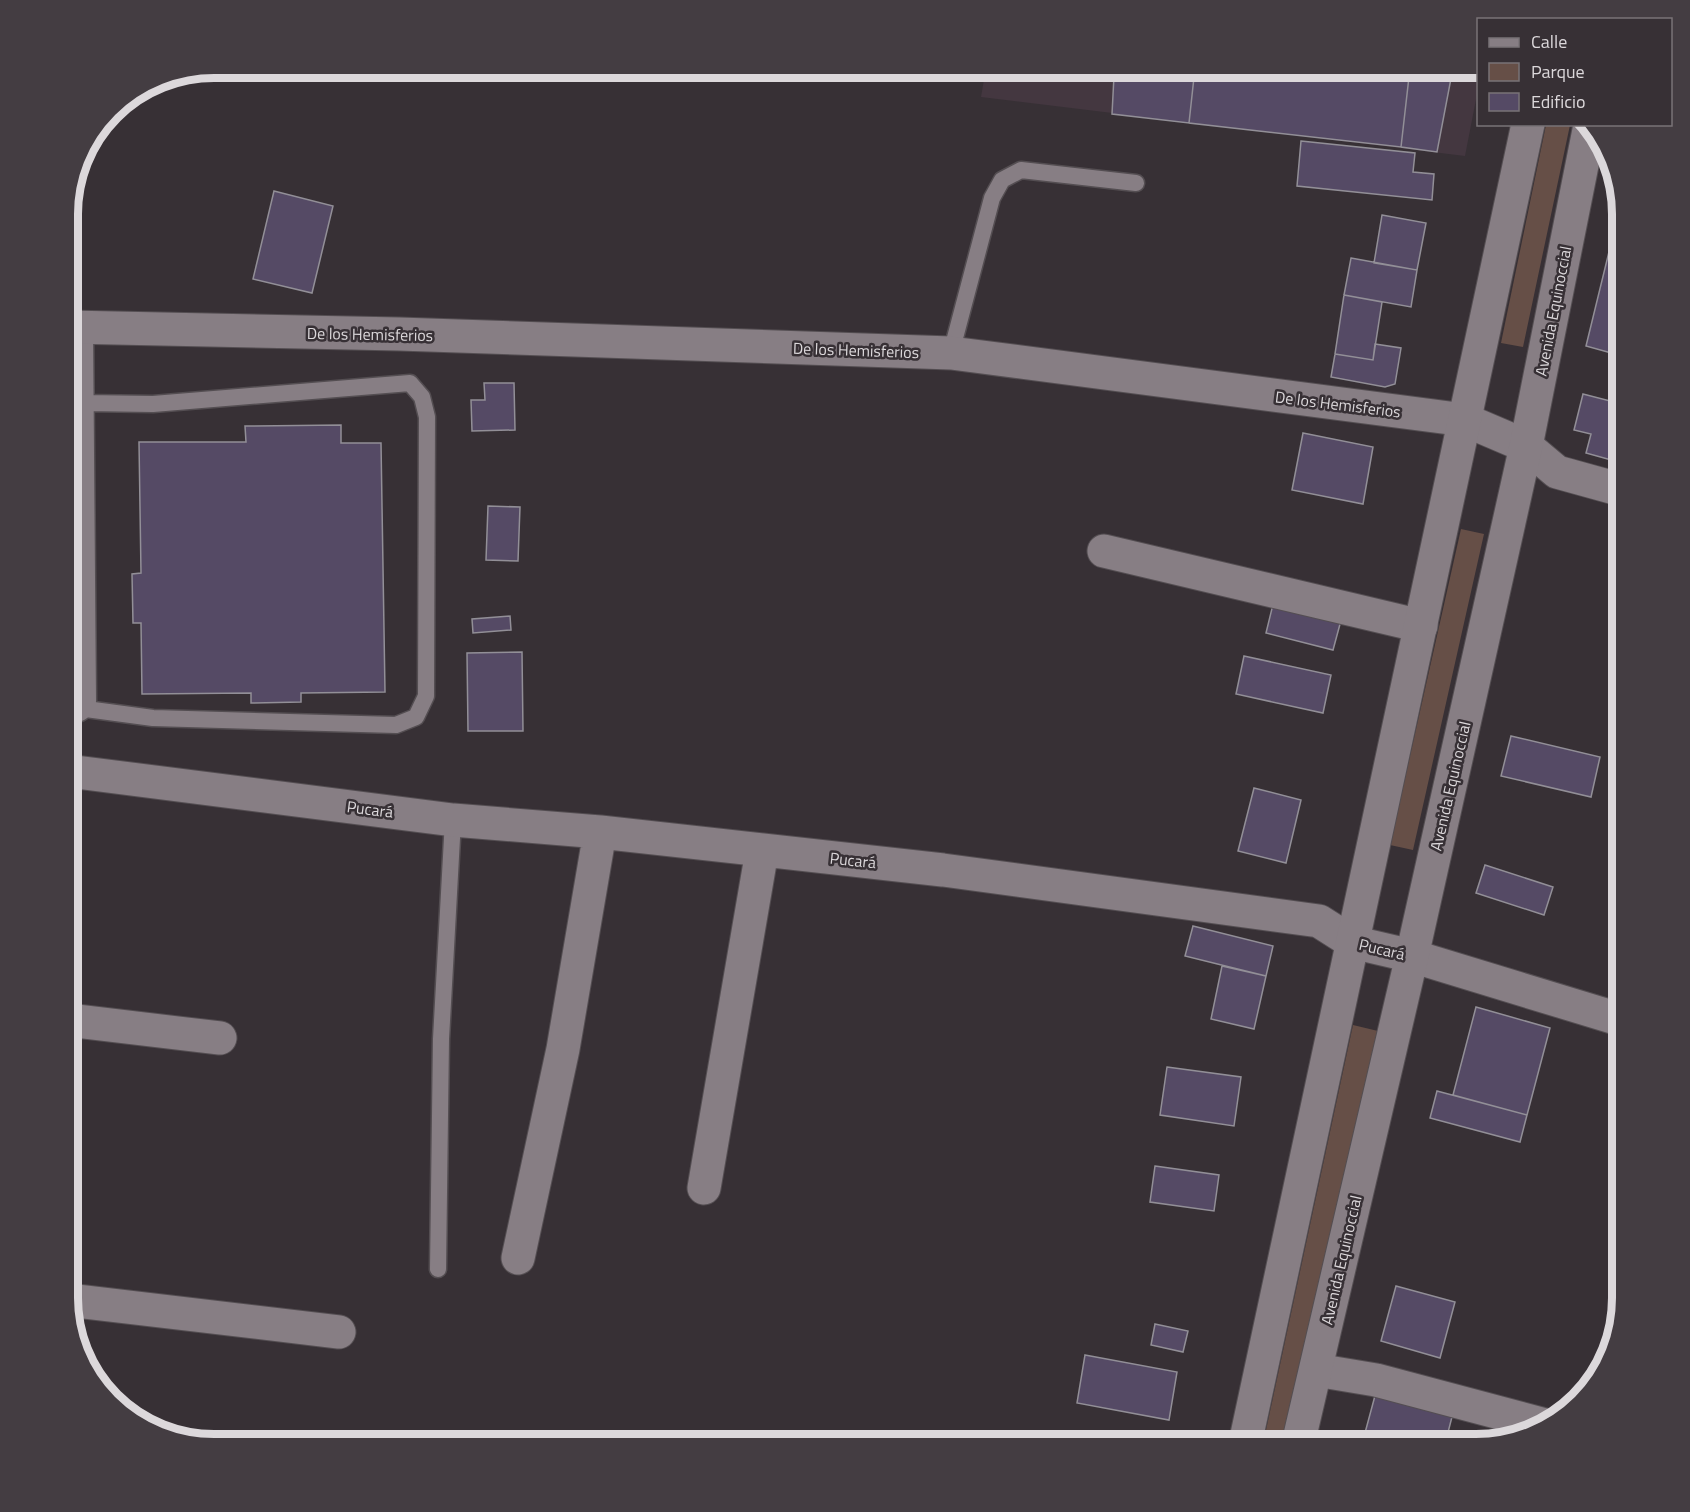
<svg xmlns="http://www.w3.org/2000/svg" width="1690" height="1512" font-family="'Titillium Web',sans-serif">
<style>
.built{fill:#443740}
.green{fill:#664f47}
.building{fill:#554a65;stroke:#928f97;stroke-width:1.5}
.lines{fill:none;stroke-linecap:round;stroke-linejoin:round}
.service-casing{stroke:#544e52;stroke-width:19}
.minor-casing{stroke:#544e52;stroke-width:35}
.secondary-casing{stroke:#544e52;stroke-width:35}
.service{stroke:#877e84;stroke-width:16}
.minor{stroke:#877e84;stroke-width:33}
.secondary{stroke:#877e84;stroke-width:33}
.labels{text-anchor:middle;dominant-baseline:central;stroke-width:5;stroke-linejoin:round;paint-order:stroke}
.street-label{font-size:16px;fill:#dcd8db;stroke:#373035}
.rim{fill:none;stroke:#dcd8db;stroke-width:8}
</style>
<rect width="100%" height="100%" fill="#373035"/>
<path class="built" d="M986 68H1478V89L1465 156 981 97Z"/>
<path class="green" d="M1546 125H1570L1523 347 1501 343Z
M68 368 70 374 72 658 68 680Z
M1461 529 1484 534 1413 850 1390 845Z
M1353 1025 1378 1031 1289 1444H1263Z"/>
<path class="building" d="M1143 68H1195L1189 123 1112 114 1114 76 1142 78Z
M1195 68H1410L1401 147 1189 123Z
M1410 68H1453L1437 152 1401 147Z
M1301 141 1415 153 1413 172 1434 174 1432 200 1297 186Z
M274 191 333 206 312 293 253 279Z
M1382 215 1426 223 1417 270 1374 263Z
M1617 219 1622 220V356L1586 346Z
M1351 258 1417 270 1411 307 1344 295Z
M1344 295 1382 302 1373 360 1335 354Z
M1375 344 1401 348 1395 384 1385 387 1331 377 1335 354 1373 360Z
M484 383H514L515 430 472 431 471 400H485Z
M1583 394 1622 404V463L1586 453 1591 434 1574 430Z
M341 425V443H381L385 692 301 693V702L251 703V693L142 694 141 623H133L132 574 141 573 139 442H246L245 426Z
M1303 433 1373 447 1363 504 1292 490Z
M488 506 520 507 518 561 486 560Z
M1275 596 1343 613 1333 650 1266 633Z
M510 616 511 630 473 633 472 619Z
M522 652 523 731H468L467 653Z
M1244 656 1331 675 1323 713 1236 694Z
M1511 736 1600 757 1591 797 1501 776Z
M1254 788 1301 800 1286 863 1238 851Z
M1485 865 1553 887 1544 915 1476 893Z
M1193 926 1273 946 1266 976 1185 956Z
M1222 966 1266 976 1254 1029 1211 1019Z
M1476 1007 1550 1028 1527 1115 1453 1095Z
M1167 1067 1241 1077 1234 1126 1160 1115Z
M1437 1091 1527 1115 1520 1142 1430 1118Z
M1155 1166 1219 1175 1214 1211 1150 1202Z
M1396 1286 1455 1302 1440 1358 1381 1341Z
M1155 1324 1188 1331 1183 1352 1151 1345Z
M1085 1355 1177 1372 1169 1420 1077 1403Z
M1376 1392 1453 1413 1445 1444H1362Z"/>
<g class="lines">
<defs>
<path id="service" d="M951 353 992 198 1002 180 1021 170 1136 183
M85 403 153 404 410 383 422 397 427 417 426 696 416 717 396 725 153 718 86 709
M68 712 80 713 86 709 88 701 85 327
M438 1269 441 1039 453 820"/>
<path id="minor" d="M68 327 399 334 951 353 1465 420 1526 446 1557 472 1622 490
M1104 551 1421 626
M68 771 453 820 600 832 943 870 1319 921 1352 942 1412 956 1622 1020
M68 1020 220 1038
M704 1188 762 851
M518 1258 563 1049 600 832
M68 1300 339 1332
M1316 1370 1376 1380 1545 1425"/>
<path id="secondary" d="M1245 1444 1528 124
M1298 1444 1412 956 1526 446 1590 125"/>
</defs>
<use href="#service" class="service-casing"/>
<use href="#minor" class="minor-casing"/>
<use href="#secondary" class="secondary-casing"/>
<use href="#service" class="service"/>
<use href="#minor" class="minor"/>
<use href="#secondary" class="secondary"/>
</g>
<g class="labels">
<g class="street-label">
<text transform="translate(1553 311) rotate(-79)">Avenida Equinoccial</text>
<text transform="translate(370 334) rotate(1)">De los Hemisferios</text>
<text transform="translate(856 350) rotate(2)">De los Hemisferios</text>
<text transform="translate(1338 404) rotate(7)">De los Hemisferios</text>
<text transform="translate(1450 786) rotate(-77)">Avenida Equinoccial</text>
<text transform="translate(370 809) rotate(7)">Pucará</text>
<text transform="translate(853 860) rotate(6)">Pucará</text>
<text transform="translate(1382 949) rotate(13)">Pucará</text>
<text transform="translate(1341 1260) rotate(-77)">Avenida Equinoccial</text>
</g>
</g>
<path d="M0 0H1690V1512H0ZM214 78H1476A136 136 0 0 1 1612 214V1298A136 136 0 0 1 1476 1434H214A136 136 0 0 1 78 1298V214A136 136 0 0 1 214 78Z" fill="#443d42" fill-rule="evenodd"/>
<path class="rim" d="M214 78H1476A136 136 0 0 1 1612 214V1298A136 136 0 0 1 1476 1434H214A136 136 0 0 1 78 1298V214A136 136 0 0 1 214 78Z"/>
<rect x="1477" y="18" width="195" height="108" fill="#373035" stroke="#797377" stroke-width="1.5"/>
<rect x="1489" y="38" width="30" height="9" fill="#877e84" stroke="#797377" stroke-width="1.5"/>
<text x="1531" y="48" font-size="18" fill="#dcd8db">Calle</text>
<rect x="1489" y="63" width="30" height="18" fill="#664f47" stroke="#797377" stroke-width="1.5"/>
<text x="1531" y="78" font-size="18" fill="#dcd8db">Parque</text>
<rect x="1489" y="93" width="30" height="18" fill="#554a65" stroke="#797377" stroke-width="1.5"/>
<text x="1531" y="108" font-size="18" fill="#dcd8db">Edificio</text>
</svg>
